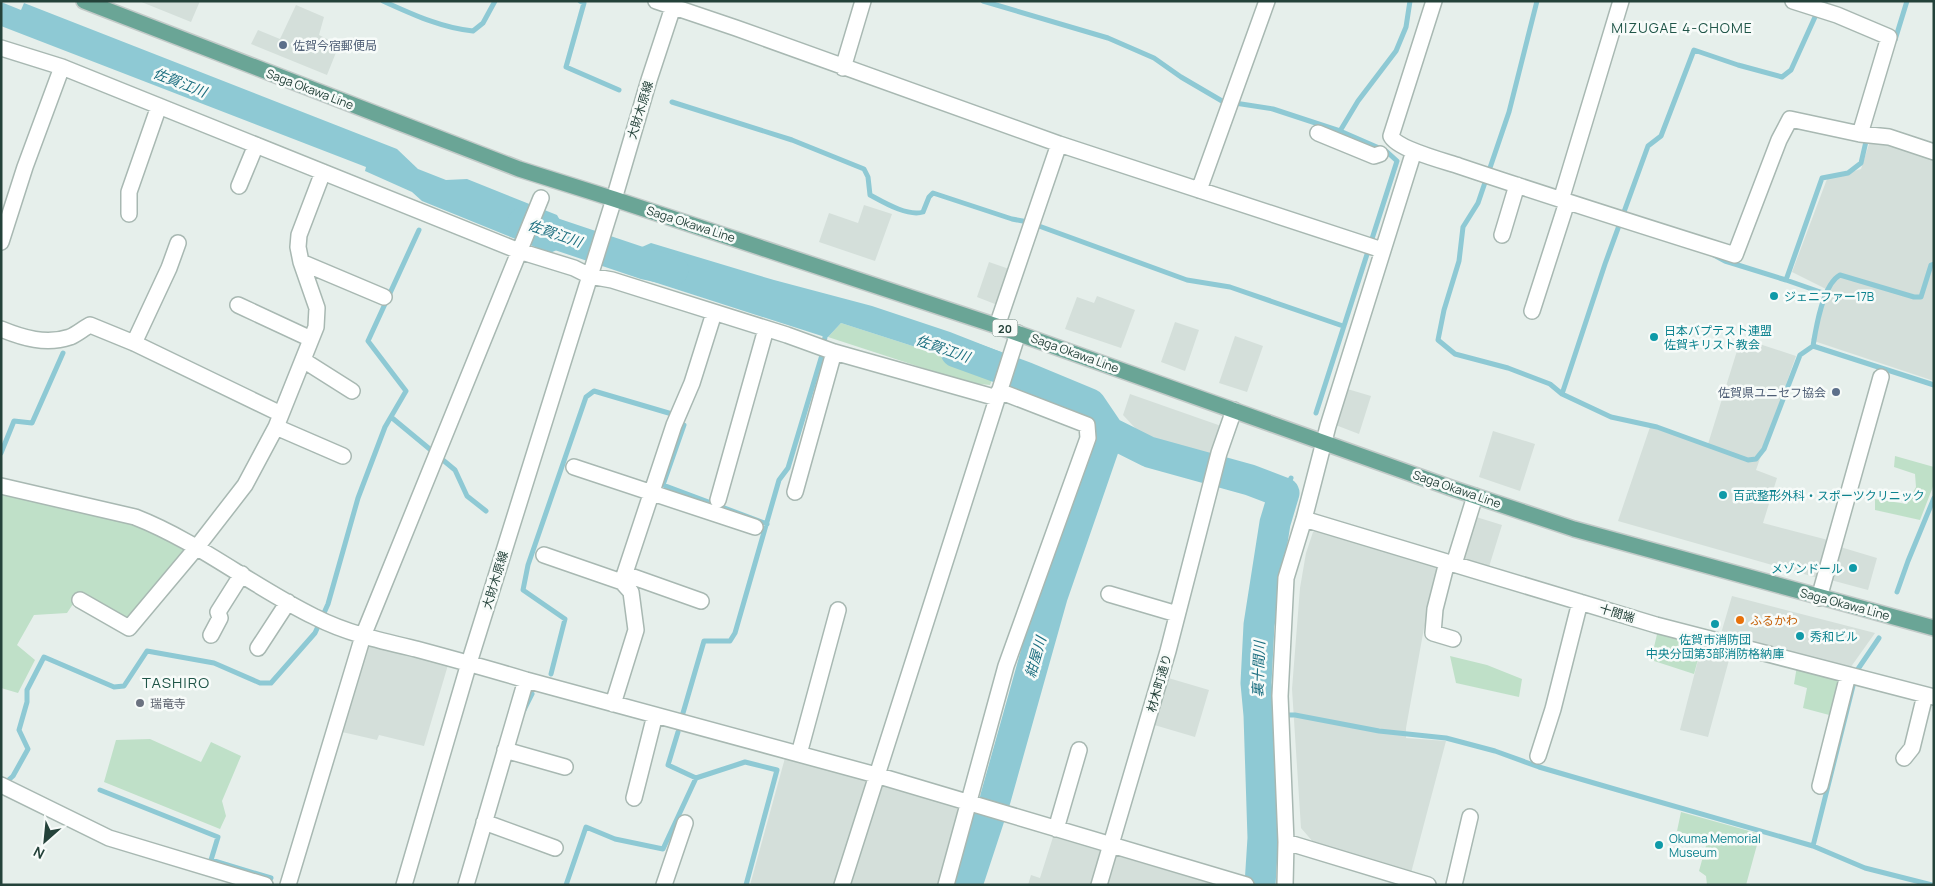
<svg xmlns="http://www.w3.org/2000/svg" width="1935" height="886" font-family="Manrope,'Noto Sans JP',sans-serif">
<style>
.built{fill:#d4dfda}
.green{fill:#bfe0c8}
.water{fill:#8ec9d4}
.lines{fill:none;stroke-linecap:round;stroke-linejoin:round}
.stream{stroke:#8ec9d4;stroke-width:5}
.river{stroke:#8ec9d4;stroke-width:31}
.minor-casing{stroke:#a8b8b2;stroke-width:18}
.major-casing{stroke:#c2cac8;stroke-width:18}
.minor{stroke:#fff;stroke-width:15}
.major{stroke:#6aa596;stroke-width:15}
.service-dot{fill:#5c6f8a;stroke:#f7fbf9;stroke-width:2}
.culture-dot{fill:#0f9aa8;stroke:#f7fbf9;stroke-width:2}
.food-dot{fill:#e8710a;stroke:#f7fbf9;stroke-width:2}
.worship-dot{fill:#6b7280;stroke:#f7fbf9;stroke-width:2}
.labels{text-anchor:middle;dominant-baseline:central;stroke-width:5;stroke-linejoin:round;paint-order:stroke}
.shield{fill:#f7fbf9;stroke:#637a73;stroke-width:1}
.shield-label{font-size:11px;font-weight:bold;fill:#24423a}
.service-label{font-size:12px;fill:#4e5e75;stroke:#f7fbf9;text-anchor:start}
.street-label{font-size:12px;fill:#24423a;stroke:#f7fbf9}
.culture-label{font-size:12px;fill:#0d838f;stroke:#f7fbf9;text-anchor:start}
.food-label{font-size:12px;fill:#c56008;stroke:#f7fbf9;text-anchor:start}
.worship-label{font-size:12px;fill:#5b616d;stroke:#f7fbf9;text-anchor:start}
.neighbourhood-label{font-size:14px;letter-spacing:1px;fill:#1f5548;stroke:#f7fbf9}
.water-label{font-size:14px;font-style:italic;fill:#1c6f80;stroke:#f7fbf9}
.quarter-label{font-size:15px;letter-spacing:1px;fill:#1f5548;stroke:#f7fbf9}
</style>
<rect width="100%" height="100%" fill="#e6efeb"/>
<path class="built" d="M139 1H200L191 22Z
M296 5 324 17 319 35 339 45 327 75 251 44 258 30 280 39Z
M1884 140 1934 156V381L1811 340 1828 290 1792 272 1827 179 1861 169 1870 141Z
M864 205 892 214 875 261 819 242 829 213 858 223Z
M989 262 1012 270 1000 306 977 297Z
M1097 296 1135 310 1121 348 1065 329 1077 297 1094 303Z
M1175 322 1199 330 1185 371 1161 362Z
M1235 336 1263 346 1247 392 1219 383Z
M1741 338 1796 356 1756 470 1777 478 1763 523 1828 540 1818 578 1618 521 1650 427 1708 444Z
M1344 388 1371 396 1359 434 1333 424Z
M1130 394 1224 427 1215 456 1168 444 1137 430 1123 415Z
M1493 431 1535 444 1520 491 1479 477Z
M1473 516 1502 525 1488 570 1459 561Z
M1320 529 1445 567 1424 628 1406 728V738L1446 741 1411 873 1314 843 1301 828 1292 689 1300 588 1306 553 1313 532Z
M1837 546 1877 558 1868 590 1827 579Z
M1732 596 1875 633 1848 671 1720 637Z
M1703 641 1732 649 1708 737 1680 730Z
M367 645 448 665 424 746 379 735 377 740 342 732Z
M1165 677 1209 690 1195 737 1151 724Z
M785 758 962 807 937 885H750Z
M1053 837 1216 885H1028L1031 875 1040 878Z"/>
<path class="green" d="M841 323 984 369 993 377 990 385 969 383 828 337Z
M1895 456 1934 467V484L1920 520 1875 510V499L1907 504 1916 487 1915 474 1894 467Z
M1 492 140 524 186 552 126 620 79 595 67 613 34 615 17 645 35 660 18 693 1 688Z
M1658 630 1703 641 1694 674 1651 660Z
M1450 656 1487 665 1522 679 1519 697 1456 683Z
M1797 666 1843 677 1833 716 1803 708 1807 688 1794 684Z
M150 739 201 762 211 742 241 756 222 801 226 816 220 829 104 782 116 740Z
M1681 812 1760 834 1746 885H1707L1706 876 1699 871 1707 842 1677 831Z"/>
<path class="water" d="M1 2 21 10 24 3 397 149 418 169 446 180 467 179 557 215 566 231 559 249 550 253 422 201 412 192 365 171 366 167 1 26Z
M651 243 774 280 872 306 950 332 1001 352 993 377 984 369 841 323 828 337H825L626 273 635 250Z"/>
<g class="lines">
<path class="stream" d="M383 1C412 14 441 28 473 31L483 23 495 1
M580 1 584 3 566 67 619 90
M983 1 1108 38 1154 58 1181 77 1222 101 1273 109 1340 131 1386 151 1397 161 1316 413
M1537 1 1509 112 1478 203 1463 227 1459 261 1444 310 1438 340 1455 354 1508 368 1550 384 1562 394 1611 417 1657 427 1748 460 1756 459 1764 449 1800 355 1813 346
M1825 2V1
M1895 40 1907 1
M672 102 792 140 864 169 868 177 870 195C883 202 908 217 923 212L929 197 933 193 1012 219 1028 222 1187 280 1230 287 1343 326
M1340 131 1358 101 1396 51 1406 27 1410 1
M1712 254 1725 261 1786 280
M1934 264 1931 265 1921 297H1914L1840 275C1823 284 1816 327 1813 346L1934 385
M1826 294 1786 280 1822 178 1848 173 1861 163 1867 137
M1562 394 1605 264 1648 146 1661 136 1694 50 1738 65 1782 77 1791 70 1815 17
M391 417 455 470 467 496 486 511
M684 425 663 485 767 524
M1 453 14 421 32 423 63 353
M1284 493 1291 478
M1897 592 1908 561 1934 498
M1858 669 1879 638
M551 674 565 619 523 590 528 565 586 397 594 391 672 414
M524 710 532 694
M683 713 704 641H730L735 633 779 480 788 468 822 355 825 337
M1259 715H1295L1379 731 1446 738 1495 751 1539 767 1618 790 1813 846 1865 868 1932 885
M678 732 668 765 696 778 745 762 777 770 746 885
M4 784 13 776 28 749 19 730 27 702V690L44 657 114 687 124 686 147 651 214 663 260 683H271L315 633 328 604 358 498 385 427 406 391 368 341 419 230
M100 790 218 837 211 860 271 878
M1813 846 1854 682
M566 885 586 827 615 839 663 849 696 778"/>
<path class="river" d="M523 223 645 264 673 270
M956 352 1025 377 1090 404 1109 432 1149 452 1250 480 1284 493 1275 523 1259 625 1256 683 1259 715 1263 838 1260 885
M967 885 995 800 1052 597 1109 432"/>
<defs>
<path id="minor" d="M656 1 736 28 1059 144 1382 250
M1434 1 1391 136C1397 149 1444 161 1459 166 1551 197 1643 226 1735 255L1779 140 1790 119 1860 134 1889 137 1934 152
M1793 1 1837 15 1889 37 1860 134
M1 48 62 67 519 251 574 268 590 276 612 280 787 335 834 352 997 398
M843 68 863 1
M1318 133 1374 156 1380 154
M239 186 256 145
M1199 190 1267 1
M1561 200 1621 1
M129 214V192L159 106
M1502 235 1517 185
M1 242 25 167 62 67
M301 262 384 297
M238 305 311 339
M1532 311 1567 202
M997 326 1059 144
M1 329C23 338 46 345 70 337 77 334 84 328 90 325L134 343 281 414
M134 343 169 268 178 243
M303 360 352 391
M276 427 343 456
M574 467 755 527
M1 486 135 517C199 542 253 587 315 617 346 633 382 641 416 649 453 659 490 669 526 680L876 775 1246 885
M795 492 834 352
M718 500 766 329
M1304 519 1656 625 1934 697
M544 555 622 582
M1447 562 1435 609 1433 633 1453 639
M1454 564 1475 496
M625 574 701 601
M1109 594 1177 614
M1819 598 1881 377
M80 600 129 628 197 547 245 485 276 427 316 327 317 308 301 262 298 247 299 235 323 172
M211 635 220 618 218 612 242 574
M258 648 288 602
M613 704 636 630 631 592 622 582 674 425 692 383 714 313
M505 750 565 767
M799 754 838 610
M1538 756 1553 709 1580 602
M1904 758 1912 748 1925 695
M1 785 109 838 265 885
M1820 786 1848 675
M634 798 655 715
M484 822 555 848
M1056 829 1079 750
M1286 842 1428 885
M288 885 363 636 541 198
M404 885 469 663 614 199 649 80 675 1
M466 885 526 680
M664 885 685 823
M842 885 1018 333
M946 885 1006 666 1088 438 1087 425 999 391
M1099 885 1168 651 1219 453 1234 410
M1285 885 1286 842 1280 696 1286 578 1304 519 1328 426 1414 151
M1454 885 1470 817"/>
<path id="major" d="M84 1 519 169 614 199 997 326 1454 489 1574 529 1934 628"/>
</defs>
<use href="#minor" class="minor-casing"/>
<use href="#major" class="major-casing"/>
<use href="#minor" class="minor"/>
<use href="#major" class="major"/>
</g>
<g class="service-dot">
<circle cx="283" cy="45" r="5"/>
<circle cx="1836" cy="392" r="5"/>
</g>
<g class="culture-dot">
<circle cx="1774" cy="296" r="5"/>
<circle cx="1654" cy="337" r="5"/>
<circle cx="1723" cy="495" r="5"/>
<circle cx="1853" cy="568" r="5"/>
<circle cx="1715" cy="624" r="5"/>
<circle cx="1800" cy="636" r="5"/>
<circle cx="1659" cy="845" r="5"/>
</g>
<circle class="food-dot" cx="1740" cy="620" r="5"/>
<circle class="worship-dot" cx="140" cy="703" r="5"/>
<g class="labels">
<rect class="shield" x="992.5" y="319.5" width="25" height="17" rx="4"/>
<g class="shield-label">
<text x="1005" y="328">20</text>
</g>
<g class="service-label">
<text x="293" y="45">佐賀今宿郵便局</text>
<text x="1826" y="392" text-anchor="end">佐賀県ユニセフ協会</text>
</g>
<g class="street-label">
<text transform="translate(310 89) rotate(21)">Saga Okawa Line</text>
<text transform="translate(640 110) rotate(-73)">大財木原線</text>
<text transform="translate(691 224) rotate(18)">Saga Okawa Line</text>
<text transform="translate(1075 353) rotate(20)">Saga Okawa Line</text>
<text transform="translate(1457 489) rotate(19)">Saga Okawa Line</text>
<text transform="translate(495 580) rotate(-73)">大財木原線</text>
<text transform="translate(1845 604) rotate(15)">Saga Okawa Line</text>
<text transform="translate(1617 613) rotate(17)">十間端</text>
<text transform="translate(1159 683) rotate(-74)">材木町通り</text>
</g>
<g class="culture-label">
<text x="1784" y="296">ジェニファー17B</text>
<text x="1664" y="330">日本バプテスト連盟<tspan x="1664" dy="14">佐賀キリスト教会</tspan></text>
<text x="1733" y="495">百武整形外科・スポーツクリニック</text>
<text x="1843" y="568" text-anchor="end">メゾンドール</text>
<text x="1810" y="636">秀和ビル</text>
<text x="1715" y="639" text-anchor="middle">佐賀市消防団<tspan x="1715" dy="14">中央分団第3部消防格納庫</tspan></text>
<text x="1669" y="838">Okuma Memorial<tspan x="1669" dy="14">Museum</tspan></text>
</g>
<g class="food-label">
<text x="1750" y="620">ふるかわ</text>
</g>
<g class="worship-label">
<text x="150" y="703">瑞竜寺</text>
</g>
<g class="neighbourhood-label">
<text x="1682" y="27">MIZUGAE 4-CHOME</text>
</g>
<g class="water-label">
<text transform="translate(180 82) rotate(21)">佐賀江川</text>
<text transform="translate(555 233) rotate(19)">佐賀江川</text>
<text transform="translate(943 348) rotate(19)">佐賀江川</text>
<text transform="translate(1035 657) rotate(-74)">紺屋川</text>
<text transform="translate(1258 669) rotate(-88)">裏十間川</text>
</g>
<g class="quarter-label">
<text x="176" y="682">TASHIRO</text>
</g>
</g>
<rect width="1935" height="886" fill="none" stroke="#24423a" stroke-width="5"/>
<g transform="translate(45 841) rotate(207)" stroke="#f7fbf9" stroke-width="4" paint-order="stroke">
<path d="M0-4L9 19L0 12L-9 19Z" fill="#24423a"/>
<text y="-8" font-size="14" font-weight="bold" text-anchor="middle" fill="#24423a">N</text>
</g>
</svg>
